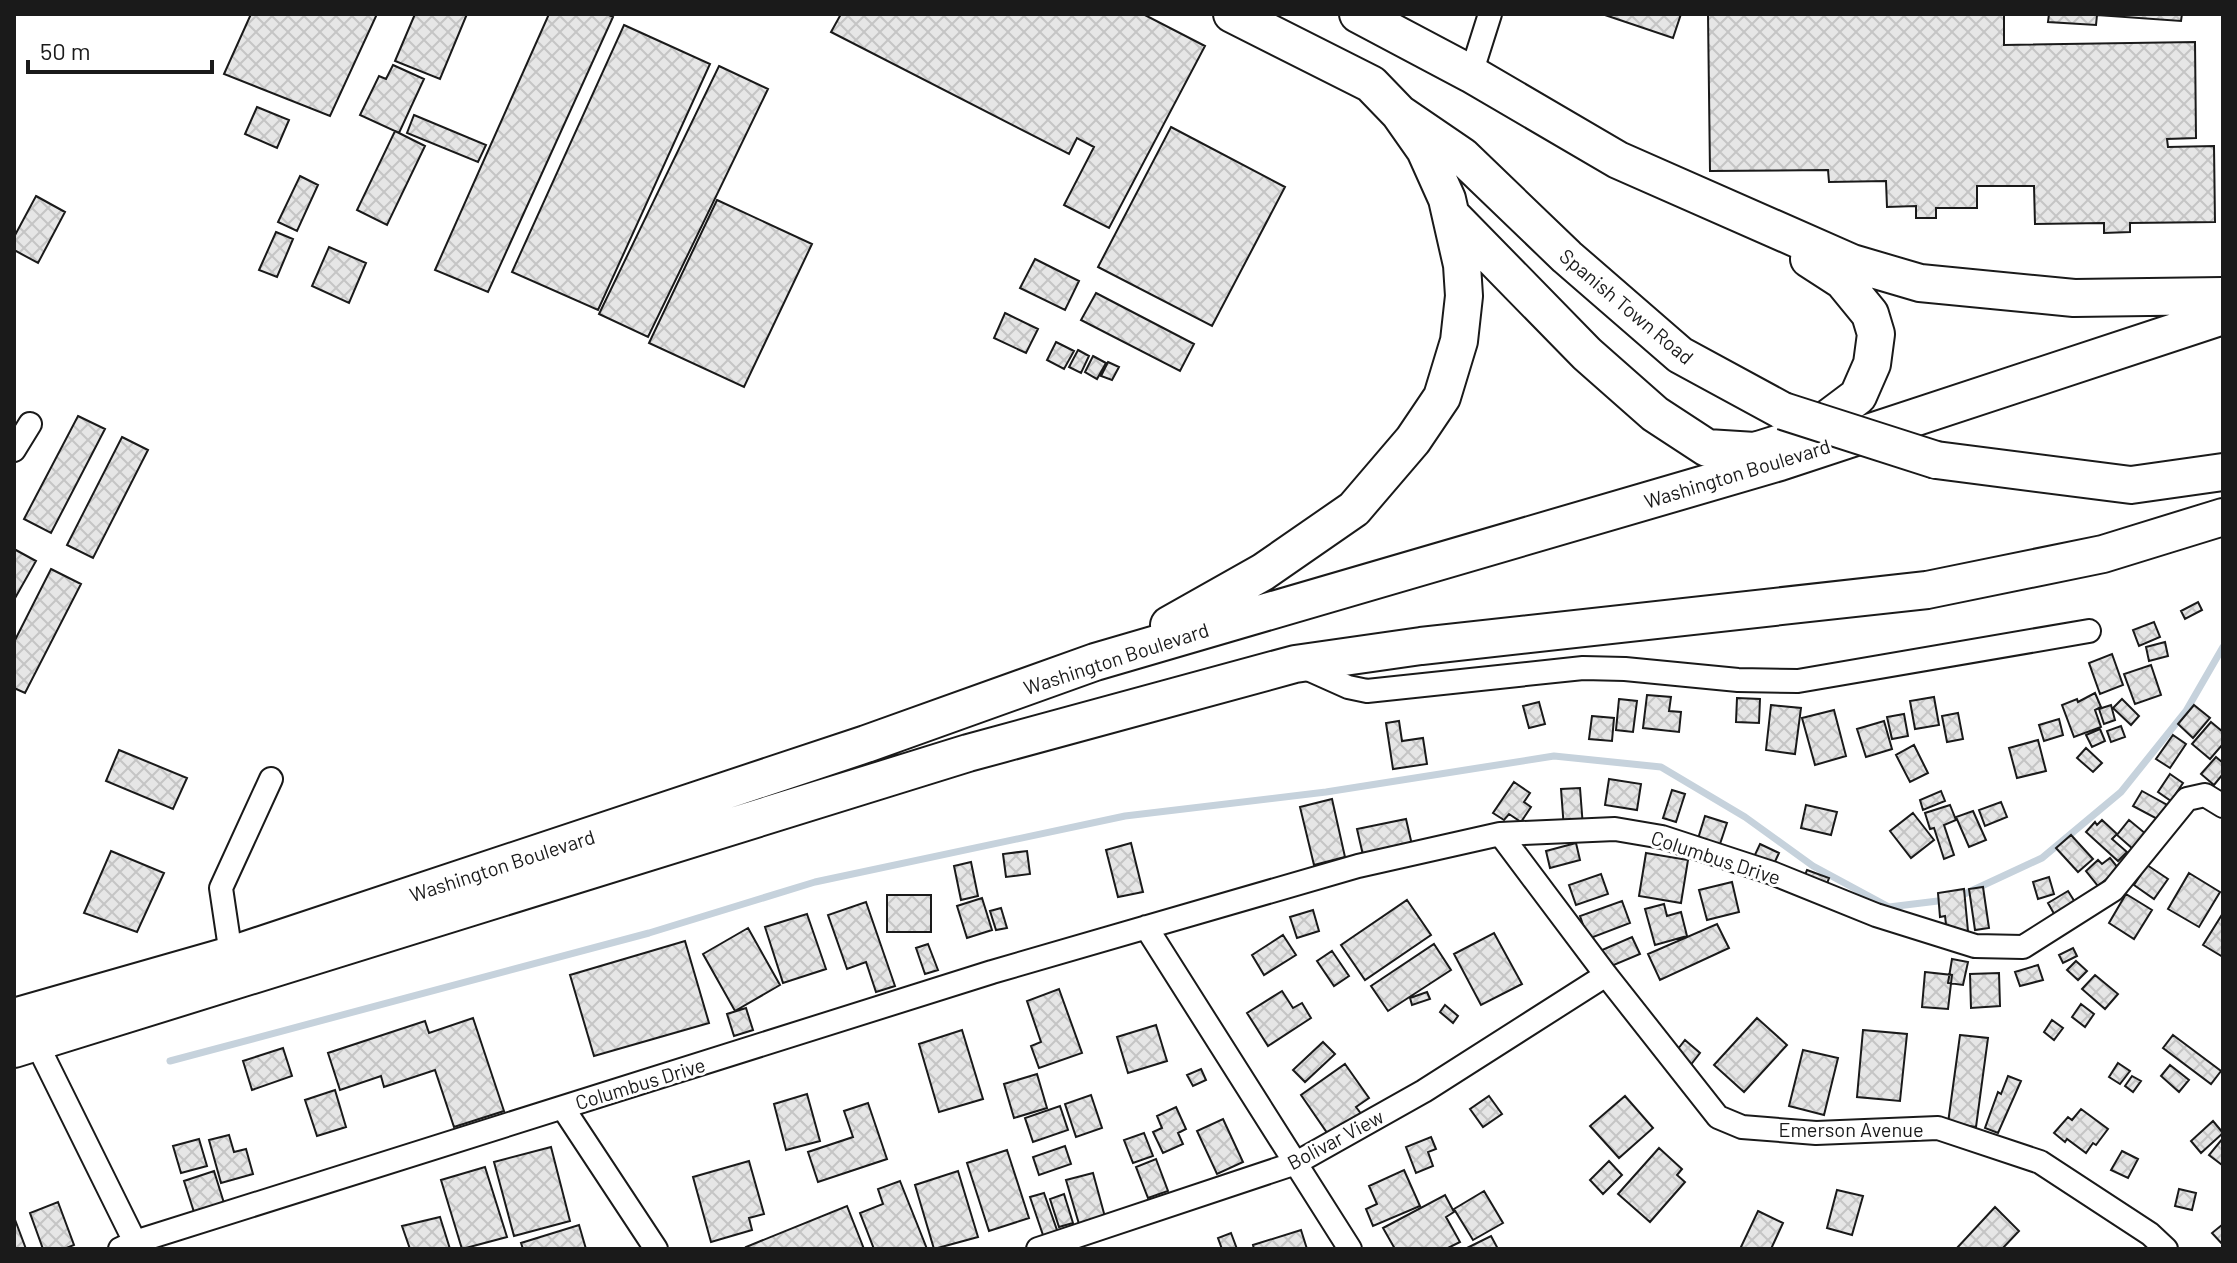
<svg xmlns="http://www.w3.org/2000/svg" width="2237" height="1263" font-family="Barlow,sans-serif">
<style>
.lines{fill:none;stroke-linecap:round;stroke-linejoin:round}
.stream{stroke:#c6d2dc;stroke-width:7}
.building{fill:url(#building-cross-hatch);stroke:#1a1a1a;stroke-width:2}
.minor-casing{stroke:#1a1a1a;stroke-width:26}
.trunk-casing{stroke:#1a1a1a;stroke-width:40}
.minor{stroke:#fff;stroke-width:22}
.trunk{stroke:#fff;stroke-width:36}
.trunk-bridge-casing{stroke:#1a1a1a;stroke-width:40;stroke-linecap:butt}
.trunk-bridge{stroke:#fff;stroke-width:36}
.labels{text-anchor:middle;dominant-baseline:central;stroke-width:6;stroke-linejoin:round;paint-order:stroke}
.street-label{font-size:20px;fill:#1a1a1a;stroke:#fff}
</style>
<defs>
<pattern id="building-cross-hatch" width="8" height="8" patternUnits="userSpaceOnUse" patternTransform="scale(2)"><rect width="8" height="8" fill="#e6e6e6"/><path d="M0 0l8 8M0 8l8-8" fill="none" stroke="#c5c5c5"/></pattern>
</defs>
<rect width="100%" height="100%" fill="#fff"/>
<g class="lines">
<path class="stream" d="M1958 897 2042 858 2121 792 2186 711 2223 647
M170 1061 649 933 815 882 1125 816 1326 792 1554 756 1661 767 1745 817 1813 866 1889 907 1946 900"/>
</g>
<path class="building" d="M251 14H377L330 116 224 74Z
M415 14H467L440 79 395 61Z
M549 14H607L613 17 488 292 435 270Z
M841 14H1143L1205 46 1109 228 1064 205 1094 147 1077 138 1069 154 831 32Z
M1602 14H1681L1673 38Z
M1708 14H2004V45L2195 42 2196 138 2167 139 2168 147 2214 146 2215 222 2130 223V232L2104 233V223L2035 224 2034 186H1977V208H1936V218H1916V206L1887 207 1886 181 1829 182 1828 170 1710 171Z
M2049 14H2182L2181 21 2097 15 2096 25 2048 22Z
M624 25 710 64 598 310 512 272Z
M393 65 424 79 399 133 360 115 379 76 386 79Z
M719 66 768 89 648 337 599 314Z
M257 107 289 120 277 148 245 134Z
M414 115 486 145 478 162 407 133Z
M1171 127 1285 187 1212 326 1098 267Z
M395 131 425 146 387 225 357 210Z
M300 176 318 185 297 231 278 222Z
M36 196 65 212 38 263 14 250V237Z
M717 200 812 244 744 387 649 343Z
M276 232 293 239 277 277 259 270Z
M329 247 366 263 349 303 312 286Z
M1035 259 1079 281 1065 310 1020 288Z
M1096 293 1194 344 1180 371 1081 320Z
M1005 313 1038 329 1026 353 994 338Z
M1056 342 1074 351 1064 369 1047 360Z
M1078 350 1089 356 1081 373 1069 367Z
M1093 356 1106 363 1097 379 1085 372Z
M1108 362 1119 367 1112 380 1101 376Z
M78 416 105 429 51 533 24 519Z
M122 437 148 450 93 558 67 545Z
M14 549 36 561 14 600Z
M51 569 81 584 25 693 14 688V642Z
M2198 602 2202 610 2185 619 2181 611Z
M2154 622 2160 637 2139 646 2133 630Z
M2165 642 2168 656 2149 661 2146 647Z
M2112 654 2123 685 2100 694 2089 663Z
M2151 665 2161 695 2135 704 2124 674Z
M2095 693 2101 707 2095 710 2101 727 2074 737 2062 705 2077 699 2078 702Z
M1647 695 1671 697 1669 711 1681 712 1679 732 1643 728Z
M1934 697 1939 725 1915 729 1910 701Z
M1737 698 1760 699 1759 723 1736 722Z
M1619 699 1637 701 1633 732 1616 730Z
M2122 699 2139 716 2131 725 2113 708Z
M1539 702 1545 724 1529 728 1523 706Z
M1771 705 1801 708 1795 754 1766 750Z
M2111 705 2115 720 2104 724 2099 709Z
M2194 705 2210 718 2193 738 2178 724Z
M1834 710 1846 756 1815 765 1802 718Z
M1958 713 1963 739 1947 742 1942 716Z
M1904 714 1908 736 1892 739 1887 717Z
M1592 716 1614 718 1612 741 1589 739Z
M2059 719 2063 735 2044 741 2039 725Z
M1399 721 1402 741 1423 738 1427 764 1393 769 1386 723Z
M1884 721 1892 749 1866 757 1857 729Z
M2211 722 2223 732V744L2210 759 2192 744Z
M2121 726 2125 737 2111 742 2107 731Z
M2100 729 2105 741 2092 747 2086 735Z
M2173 735 2186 744 2170 768 2156 759Z
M2038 740 2046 771 2017 778 2009 748Z
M1914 745 1928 773 1910 782 1896 755Z
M2086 748 2102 763 2093 772 2077 758Z
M119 750 187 778 173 809 106 781Z
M2216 757 2223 763V774L2214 785 2201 774Z
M2170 774 2183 783 2171 801 2158 792Z
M1609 779 1641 784 1637 810 1605 805Z
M1514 782 1530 793 1524 802 1531 807 1521 822 1509 814 1504 820 1493 813Z
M1580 788 1583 827 1564 829 1561 789Z
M1672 790 1685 794 1676 822 1663 818Z
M1941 791 1945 801 1923 810 1920 800Z
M2142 791 2169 806 2161 821 2133 806Z
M1332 799 1345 857 1314 865 1300 807Z
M2001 802 2007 817 1985 826 1979 810Z
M1806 805 1837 812 1831 835 1801 828Z
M1950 805 1956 820 1944 825 1954 855 1944 859 1934 828 1930 829 1925 813Z
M1973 811 1986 840 1969 847 1956 817Z
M1913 813 1934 840 1911 858 1890 831Z
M1705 816 1727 823 1718 850 1697 842Z
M1406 819 1412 845 1363 855 1357 829Z
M2102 820 2117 834 2112 839 2127 852 2118 861 2086 832 2095 822 2097 825Z
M2129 820 2146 834 2133 849 2117 835Z
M2071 835 2093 859 2078 872 2056 848Z
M1131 843 1143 892 1118 897 1106 850Z
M1576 843 1580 860 1550 868 1546 851Z
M1760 844 1779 853 1772 868 1753 859Z
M111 851 164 873 137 932 84 913Z
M1027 851 1030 874 1006 877 1003 854Z
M1646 853 1688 860 1681 903 1639 896Z
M2110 858 2119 869 2098 886 2086 871 2098 860 2102 864Z
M971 862 978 896 961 900 954 866Z
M2147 865 2168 879 2154 899 2134 885Z
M1807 870 1829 878 1825 889 1803 880Z
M2189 873 2220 892 2199 927 2168 909Z
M1601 874 1608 894 1576 905 1569 885Z
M2049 877 2054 894 2038 899 2033 882Z
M1732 882 1739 912 1707 920 1699 890Z
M1983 887 1989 928 1975 930 1969 889Z
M1964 889 1968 931 1947 933 1945 916 1940 917 1938 893Z
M2068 891 2078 907 2057 919 2048 903Z
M2126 894 2152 910 2134 939 2109 923Z
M887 895H931V932H887Z
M982 898 992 930 967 938 957 906Z
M1407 900 1431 935 1365 980 1341 945Z
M1622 901 1630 923 1588 939 1580 916Z
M866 902 895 986 876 992 866 962 847 969 828 915Z
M1664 904 1667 916 1681 912 1687 936 1655 945 1645 909Z
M1001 908 1007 928 996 930 990 911Z
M1313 910 1319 931 1297 938 1290 917Z
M2223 913V957L2203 945Z
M807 914 826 969 783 983 765 927Z
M1717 924 1729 948 1660 980 1648 954Z
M748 928 780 985 735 1011 703 954Z
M1494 933 1522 984 1481 1005 1454 954Z
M1283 935 1296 955 1264 975 1252 955Z
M1632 937 1640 954 1609 967 1602 950Z
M685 941 709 1023 594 1056 570 975Z
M928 944 938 970 925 974 916 948Z
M1434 944 1451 970 1388 1011 1371 986Z
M2073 948 2077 956 2063 963 2059 955Z
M1332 951 1349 976 1334 986 1317 961Z
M1952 959 1968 962 1963 985 1948 983Z
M2076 961 2087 971 2078 980 2067 970Z
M2038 965 2043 980 2020 986 2015 972Z
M1925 972 1952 975 1948 1009 1922 1007Z
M1999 973 2000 1006 1971 1008 1970 974Z
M2095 975 2118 994 2105 1009 2082 989Z
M1059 989 1082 1053 1039 1068 1031 1046 1041 1042 1027 1001Z
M1282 991 1293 1008 1302 1003 1311 1018 1268 1046 1247 1013Z
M1427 992 1430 999 1412 1005 1410 998Z
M2081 1004 2094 1014 2085 1027 2072 1017Z
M1445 1005 1458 1016 1453 1023 1440 1012Z
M746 1008 753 1030 734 1036 727 1014Z
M473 1018 504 1111 454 1127 435 1070 384 1087 381 1076 340 1090 328 1053 425 1021 429 1033Z
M1757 1018 1787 1045 1744 1092 1714 1065Z
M2052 1020 2063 1028 2054 1040 2044 1032Z
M1156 1025 1167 1061 1128 1073 1117 1037Z
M962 1030 983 1099 939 1112 919 1044Z
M1863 1030 1907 1034 1900 1101 1857 1097Z
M1960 1035 1988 1038 1976 1127 1948 1123Z
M2173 1035 2221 1071 2211 1084 2163 1048Z
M1685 1040 1700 1053 1689 1067 1674 1054Z
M1323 1042 1335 1054 1305 1082 1293 1070Z
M283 1048 292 1076 252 1090 243 1061Z
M1803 1050 1838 1058 1824 1115 1789 1106Z
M2118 1063 2130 1071 2120 1084 2109 1077Z
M1345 1064 1369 1098 1356 1107 1362 1115 1330 1137 1301 1095Z
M2170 1065 2189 1080 2179 1092 2161 1076Z
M1201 1069 1206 1080 1193 1086 1187 1075Z
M1037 1074 1047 1108 1014 1118 1004 1084Z
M2008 1076 2021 1081 1998 1133 1985 1128 1998 1092 2001 1094Z
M2132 1076 2141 1081 2133 1092 2125 1086Z
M335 1090 346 1127 317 1136 305 1100Z
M807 1094 820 1141 786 1150 774 1104Z
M1091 1095 1102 1128 1076 1137 1065 1104Z
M1489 1096 1502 1114 1483 1127 1470 1109Z
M1625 1096 1653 1128 1619 1158 1590 1126Z
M868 1103 887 1159 818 1182 808 1152 853 1137 844 1111Z
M1060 1106 1068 1130 1033 1142 1025 1118Z
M1176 1107 1186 1129 1178 1133 1183 1144 1163 1153 1153 1132 1162 1128 1157 1116Z
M2081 1109 2108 1129 2096 1145 2093 1143 2086 1153 2067 1139 2065 1142 2054 1133 2068 1117 2072 1120Z
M1223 1119 1243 1162 1217 1174 1197 1131Z
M2213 1121 2223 1133 2201 1153 2191 1141Z
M1144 1133 1153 1156 1133 1163 1124 1140Z
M229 1135 234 1152 246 1149 253 1174 221 1183 209 1140Z
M1431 1137 1436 1149 1428 1152 1433 1166 1416 1173 1406 1147Z
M2223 1138V1164L2222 1165 2209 1155Z
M199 1139 207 1166 181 1173 173 1146Z
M1065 1146 1071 1164 1039 1175 1033 1157Z
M551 1147 570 1221 514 1236 494 1162Z
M1659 1148 1682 1169 1677 1175 1685 1182 1650 1222 1618 1194Z
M1007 1150 1029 1218 989 1231 967 1163Z
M2122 1151 2138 1159 2128 1178 2111 1170Z
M1156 1159 1168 1191 1148 1198 1136 1167Z
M749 1161 764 1214 749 1218 752 1230 711 1242 693 1177Z
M1609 1161 1622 1175 1603 1194 1590 1180Z
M485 1167 507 1237 462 1249 441 1180Z
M1404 1170 1420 1206 1373 1226 1366 1209 1377 1204 1369 1186Z
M214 1171 224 1203 194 1212 184 1181Z
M958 1171 978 1237 934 1249 915 1185Z
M1093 1173 1105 1217 1079 1224 1066 1180Z
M900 1181 927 1249H874L860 1213 883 1204 878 1189Z
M2179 1189 2196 1193 2192 1210 2175 1206Z
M1837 1190 1863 1196 1852 1235 1827 1228Z
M1484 1191 1503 1223 1473 1240 1454 1209Z
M1044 1193 1058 1233 1044 1238 1030 1197Z
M1064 1194 1073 1223 1059 1227 1050 1199Z
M1445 1195 1454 1212 1446 1217 1460 1242 1446 1249H1395L1383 1228Z
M58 1202 74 1245 64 1249H43L30 1213Z
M847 1206 864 1249H747L746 1247Z
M1995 1207 2019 1231 2002 1249H1956Z
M1758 1211 1783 1223 1771 1249H1740Z
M14 1217 26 1249H14Z
M440 1217 450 1249H410L402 1226Z
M2223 1224V1245L2212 1233Z
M579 1225 586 1249H523L521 1243Z
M1301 1230 1307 1249H1254L1253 1245Z
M1231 1233 1237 1249H1222L1218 1238Z
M1491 1236 1498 1249H1465Z"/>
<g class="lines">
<defs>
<path id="minor" d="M1471 74 1490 14
M14 450 30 424
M1301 666 1348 687 1367 691 1583 668 1625 669 1738 680 1798 681 2089 631
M1500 834 1606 975 1718 1117 1742 1127 1816 1133 1938 1128 2040 1162 2150 1234 2166 1249
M1146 927 1350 1249
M231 955 221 888 271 779
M36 1042 135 1242
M563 1108 656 1249
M120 1249 135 1242 992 972 1358 866 1500 834 1615 829 1662 837 1772 873 1876 915 1975 946 2023 947 2113 890 2187 799 2205 795 2223 806
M1038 1249 1296 1163 1424 1091 1606 975"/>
<path id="trunk" d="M1232 14 1371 84 1399 113 1462 156 1567 257 1680 355 1783 411
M1358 14 1471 74 1618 160 1852 263 1920 283 2074 298 2223 296
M1451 215 1587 354 1655 414 1707 448 1755 451 1806 435 1858 396 1872 364 1876 334 1870 314 1843 281 1809 259
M1936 460 2131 485 2223 472
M1169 625 1263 572 1354 509 1413 440 1442 397 1459 341 1464 296 1462 265 1447 199 1425 150 1399 113
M14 1017 231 955 866 744 1095 662 1780 462 2223 316
M14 1049 968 753 1295 664 1421 646 1927 590 2103 554 2223 517"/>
</defs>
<use href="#minor" class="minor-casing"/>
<use href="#trunk" class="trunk-casing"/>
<use href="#minor" class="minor"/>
<use href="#trunk" class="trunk"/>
<defs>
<path id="trunk-bridge" d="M1783 411 1936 460"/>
</defs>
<use href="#trunk-bridge" class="trunk-bridge-casing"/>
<use href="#trunk-bridge" class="trunk-bridge"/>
</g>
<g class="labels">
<g class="street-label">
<text transform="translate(1627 306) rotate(40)">Spanish Town Road</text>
<text transform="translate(1737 473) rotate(-17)">Washington Boulevard</text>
<text transform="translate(1116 658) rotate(-18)">Washington Boulevard</text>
<text transform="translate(1716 857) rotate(18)">Columbus Drive</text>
<text transform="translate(502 865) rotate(-18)">Washington Boulevard</text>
<text transform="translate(640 1083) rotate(-17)">Columbus Drive</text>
<text x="1851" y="1129">Emerson Avenue</text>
<text transform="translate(1335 1139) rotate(-28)">Bolivar View</text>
</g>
</g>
<rect width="2237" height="1263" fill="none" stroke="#1a1a1a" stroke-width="32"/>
<path d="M28 60v12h184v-12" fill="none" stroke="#1a1a1a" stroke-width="4"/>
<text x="40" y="60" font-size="24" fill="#1a1a1a" stroke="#ffffff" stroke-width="6" paint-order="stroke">50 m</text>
</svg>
